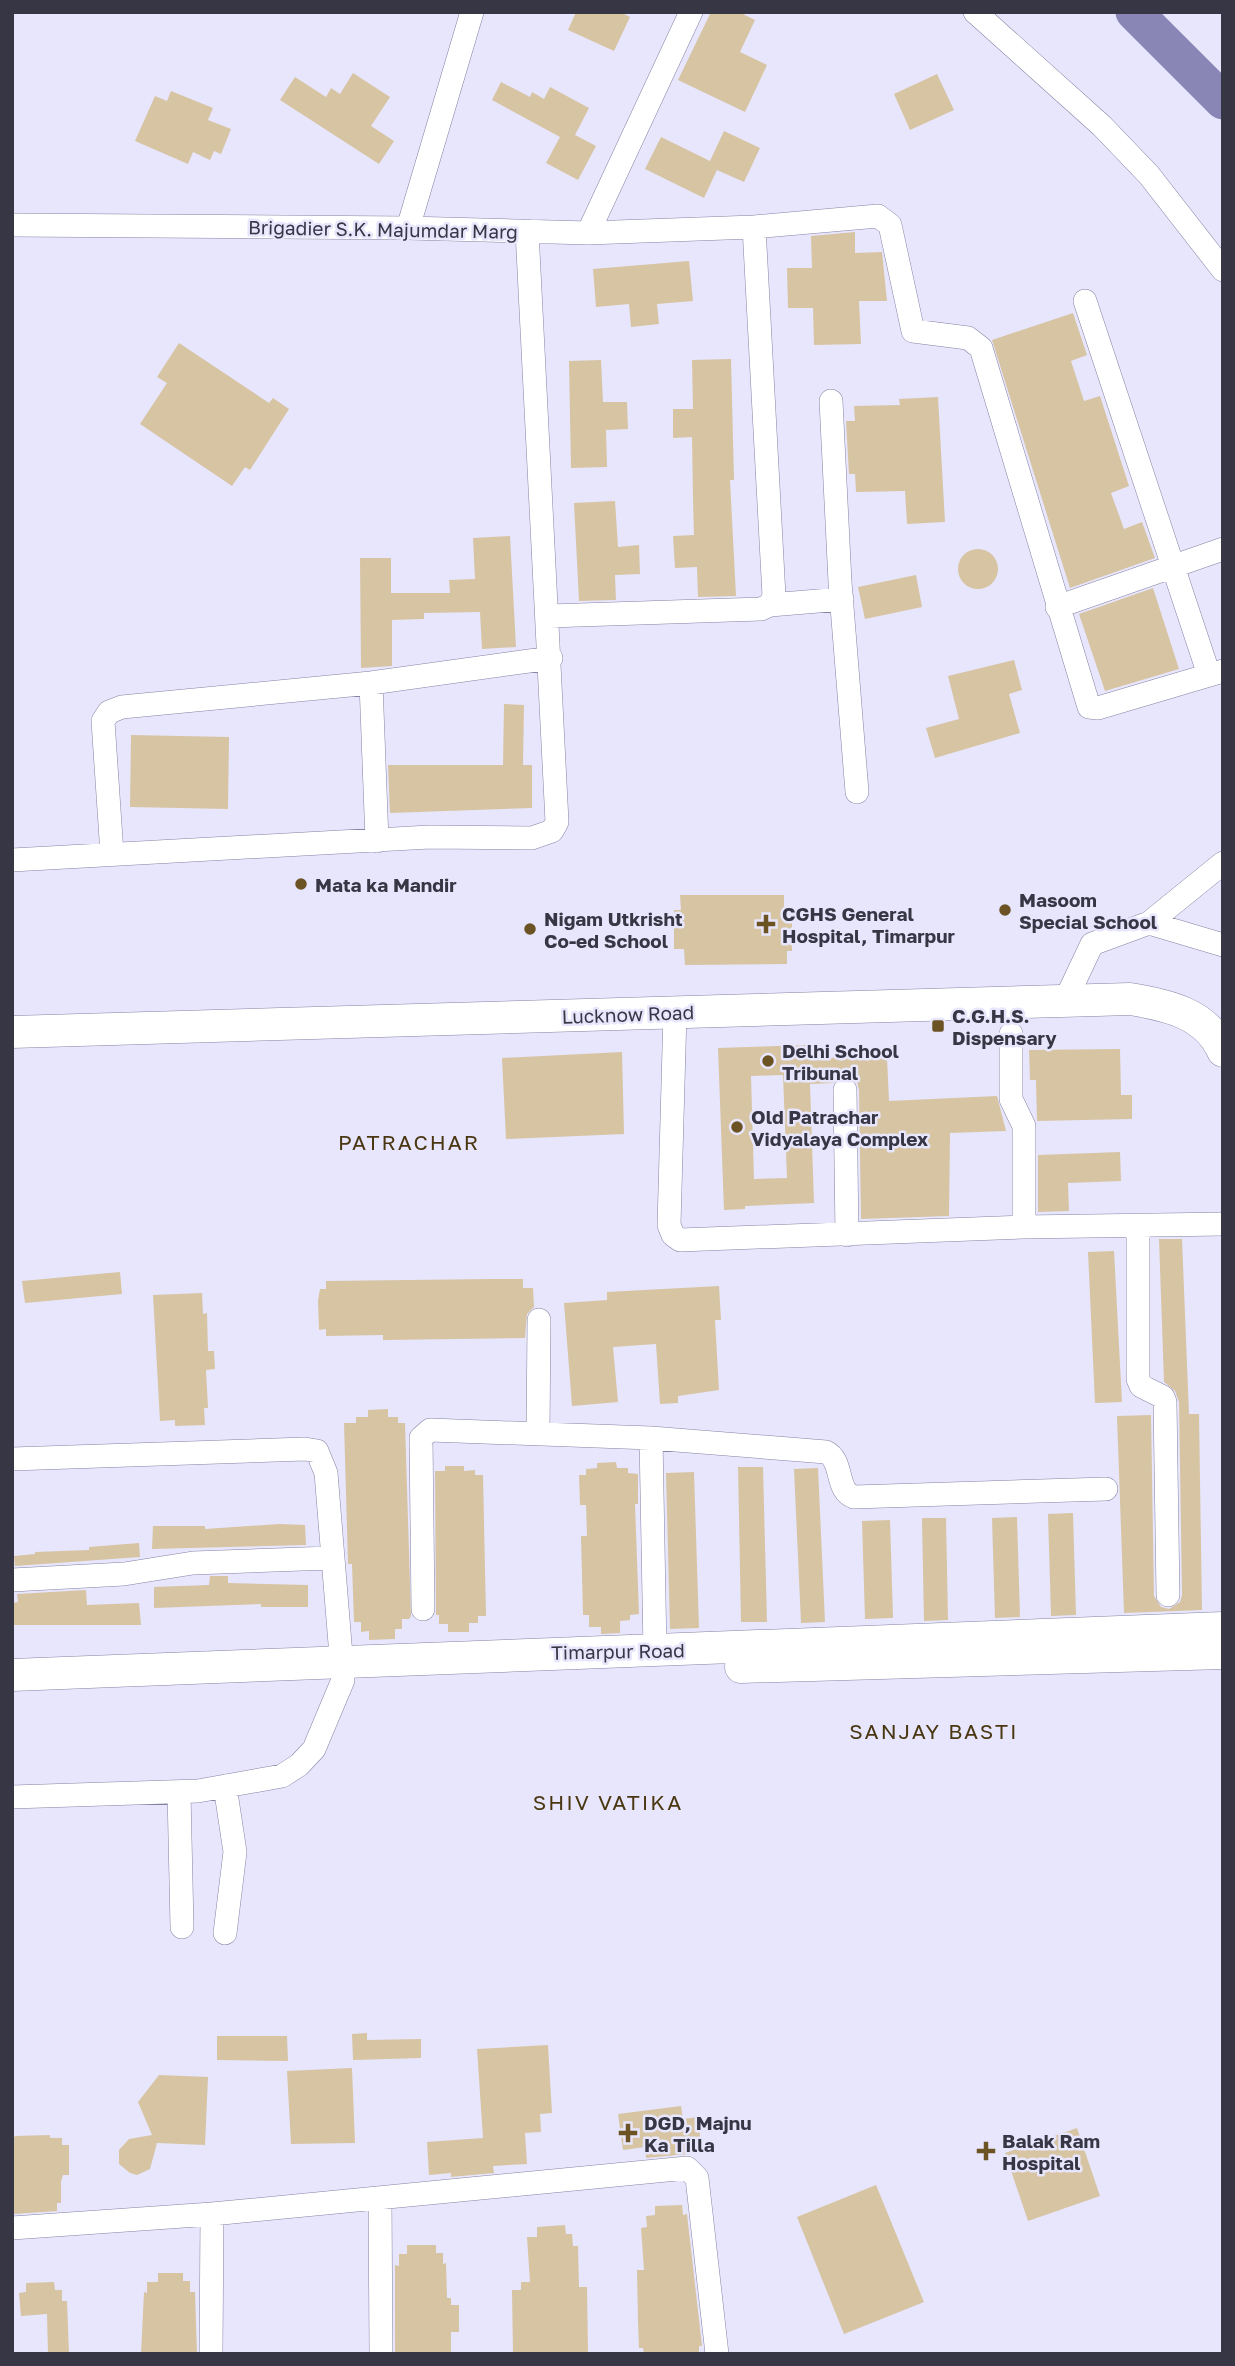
<svg xmlns="http://www.w3.org/2000/svg" width="1235" height="2366" font-family="'Golos Text',sans-serif">
<style>
.lines{fill:none;stroke-linecap:round;stroke-linejoin:round}
.river{stroke:#8986b5;stroke-width:37}
.building{fill:#d7c4a3;fill-rule:evenodd}
.street-casing{stroke:#8583a4;stroke-width:24}
.secondary-casing{stroke:#8583a4;stroke-width:33}
.street{stroke:#fff;stroke-width:23}
.secondary{stroke:#fff;stroke-width:32}
.poi-dot{fill:#6c5324;stroke:#e7e6fc;stroke-width:2.5}
.labels{text-anchor:middle;dominant-baseline:central;stroke-width:5;stroke-linejoin:round;paint-order:stroke}
.street-label{font-size:19px;fill:#373645;stroke:#e7e6fc}
.poi-label{font-size:19px;font-weight:bold;fill:#373645;stroke:#e7e6fc;text-anchor:start}
.neighbourhood-label{font-size:21px;letter-spacing:2px;fill:#4a3711;stroke:#e7e6fc}
</style>
<rect width="100%" height="100%" fill="#e7e6fc"/>
<g class="lines">
<path class="river" d="M1134 12 1223 101"/>
</g>
<path class="building" d="M576 12H620L630 17 614 51 568 30Z
M711 12H739L755 20 740 52 767 65 745 112 678 80Z
M353 73 390 97 371 126 394 141 379 164 280 100 295 77 326 97 331 88 340 94Z
M937 74 954 110 910 130 894 94Z
M501 82 530 97 532 92 544 99 550 87 589 108 575 135 596 146 578 180 546 163 560 137 492 100Z
M171 91 213 108 208 120 231 129 221 154 214 151 210 160 193 152 188 164 135 141 155 96 167 101Z
M724 131 760 148 744 182 717 170 704 198 645 169 661 137 710 161Z
M855 232V253L882 252 887 301H859L861 344 814 345 813 308H788L787 268H812L811 236Z
M689 261 693 301 657 304 659 324 631 327 629 304 596 307 593 269Z
M1073 313 1087 355 1071 361 1084 401 1100 396 1129 486 1111 493 1124 529 1142 522 1155 558 1070 588 992 340Z
M179 343 269 403 273 398 289 409 250 470 245 467 232 486 140 424 167 383 157 377Z
M731 359 734 480H730L736 596 698 597 697 567 675 568 673 536 694 535 693 500 692 437 673 438V409H693L692 360Z
M601 360 603 402H627L628 429 606 430 607 467 571 468 569 361Z
M938 397 945 522 907 524 905 491 856 492 855 474H849L846 421H855L854 406 900 405 899 399Z
M615 501 618 547 639 545 640 574 615 575 616 600 579 601 574 503Z
M510 536 516 647 482 649 480 612 424 613V619L392 620V666L361 668 360 558H391V593H450L449 580 475 579 473 538Z
M958 569a20 20 0 1 1 40 0a20 20 0 1 1-40 0Z
M916 575 922 607 865 619 858 587Z
M1153 588 1179 669 1105 691 1079 614Z
M1014 660 1022 690 1009 694 1020 733 935 758 926 728 959 719 948 676Z
M504 704 524 705 523 765H532V808L390 813 388 765H503Z
M131 735 229 737 228 809 130 807Z
M680 895H784V909L792 908V951H787V964L685 965 684 949H674V910H681Z
M808 1045 809 1058 887 1057 889 1101 997 1096 1006 1131 950 1133 949 1216 861 1219 859 1090 857 1082 845 1076 833 1083 810 1084 814 1203 745 1206V1209L724 1210 718 1048ZM783 1075 787 1178 754 1179 751 1076Z
M1120 1049 1121 1095H1132V1119L1037 1121 1036 1080H1030L1029 1050Z
M622 1052 624 1134 506 1139 502 1058Z
M1120 1152 1121 1181 1068 1183 1069 1211 1038 1212V1155Z
M1159 1239H1182L1189 1414H1199L1202 1610 1124 1613 1117 1416 1151 1415 1154 1596 1161 1607 1169 1609 1180 1602 1182 1595 1179 1402 1175 1391 1164 1382Z
M1114 1251 1122 1402 1095 1403 1088 1252Z
M120 1272 122 1294 25 1303 22 1281Z
M490 1279H523V1288H533L534 1307 527 1314 525 1338 383 1340V1335L326 1336V1329L319 1330 318 1301 320 1289H326V1281Z
M719 1286 721 1320H715L719 1390 678 1396V1403L660 1404 656 1344 613 1347 618 1402 572 1406 564 1303 607 1300V1292Z
M202 1293 203 1314 207 1313 208 1351H214L215 1369 206 1370 208 1408H204L205 1425 175 1426V1420L160 1421 153 1295Z
M388 1409V1417H398V1423H405L411 1616 409 1619H402V1629H395V1639L369 1640V1631L361 1632V1622H354L352 1564H348L344 1423H356V1417H368V1410Z
M616 1462 617 1468H628V1473L638 1474V1504H635L639 1614 630 1615V1620L620 1621V1633L601 1634V1627H589V1615H583L581 1536H587L586 1505H580L579 1475H586V1469L597 1468V1463Z
M445 1466H464V1471L475 1470V1475H483L486 1616H478V1623H469V1632H448V1624H439V1615H436L435 1471H445Z
M738 1467H763L767 1622H741Z
M818 1468 825 1622 801 1623 794 1469Z
M694 1472 699 1628 670 1629 666 1473Z
M1073 1513 1076 1615 1051 1616 1048 1514Z
M1017 1517 1020 1617 995 1618 992 1518Z
M922 1518H946L948 1620 924 1621Z
M890 1520 893 1618 865 1619 862 1521Z
M280 1524 305 1525 306 1545 152 1549 153 1526H205V1529Z
M139 1543 140 1557 15 1566 14 1556 35 1554V1552L89 1550V1547Z
M210 1576H228V1583L308 1585V1607H261V1604L154 1608V1587L209 1585Z
M86 1590 87 1605 139 1603 141 1625H12V1603L18 1602 17 1594Z
M367 2033V2040L421 2039V2058L353 2060 352 2034Z
M217 2036H287L288 2061 217 2060Z
M548 2045 552 2113 540 2114 541 2132 525 2133 527 2164 493 2166 494 2173 451 2177V2173L429 2175 427 2142 483 2138 477 2049Z
M352 2068 355 2143 291 2144 287 2071Z
M159 2075 208 2077 205 2145 157 2143 150 2169 137 2175 130 2173 119 2164V2150L129 2139 152 2135 138 2102Z
M681 2106 683 2119 698 2117 701 2144 687 2146 688 2154 646 2158 645 2147 623 2150 618 2114Z
M1077 2128 1100 2196 1028 2221 1005 2153Z
M50 2135V2138H62V2145H69V2175H63L61 2182V2203H57V2211L14 2214 12 2140 15 2136Z
M876 2185 924 2302 844 2334 797 2217Z
M682 2205 683 2215 687 2214 702 2346H699V2354H644L643 2348H639L638 2322 637 2270H644L641 2228 647 2227 646 2216 655 2215V2206Z
M565 2225 566 2234H572L573 2246H578L579 2287H587L588 2354H513L512 2290H521V2282H530L527 2237H537V2227Z
M407 2245H436V2253H443V2264L446 2263 447 2298H451V2305H459V2332H451V2354H395V2265L399 2266V2254H407Z
M158 2273H183V2281H190V2292H195L197 2354H141L144 2292 147 2293V2282H158Z
M54 2282 55 2290H62V2301H67L69 2354H48L47 2314 21 2316 19 2293 26 2292V2283Z"/>
<g class="lines">
<defs>
<path id="street" d="M975 12 1102 126 1149 175 1223 270
M12 225 408 228 588 233 754 227 878 216 890 225 913 331 968 338 981 348 1089 707 1098 708 1223 671
M408 228 472 12
M588 233 691 12
M1085 301 1209 675
M831 401 840 582 857 792
M770 605 842 599
M1057 607 1223 549
M549 616 761 609 770 605 774 596 754 227
M371 683 377 841
M112 854 103 721 109 712 122 707 371 683 551 658
M12 860 430 837 532 838 552 831 557 822 527 231
M1223 863 1149 923 1223 945
M1065 1001 1092 944 1149 923
M675 1013 669 1225 673 1235 680 1240 1024 1227 1223 1224
M1011 1034V1099L1024 1126V1227
M845 1090 847 1235
M1138 1225V1379L1141 1386 1163 1397 1165 1402 1168 1595
M538 1434 539 1320
M651 1438 655 1651
M12 1459 305 1449 317 1451 326 1473 343 1680 314 1749 299 1765 282 1776 198 1791 12 1797
M12 1580 124 1574 193 1563 330 1558
M423 1609 421 1438 430 1430 651 1438 826 1452C844 1461 835 1491 854 1497L1106 1489
M179 1792 182 1927
M225 1933 235 1852 225 1786
M380 2198 381 2354
M12 2228 212 2214 687 2168 697 2178 717 2354
M211 2354 212 2214"/>
<path id="secondary" d="M12 1032 1130 999C1168 1005 1207 1014 1223 1051
M741 1667 1223 1653
M12 1675 1223 1628"/>
</defs>
<use href="#street" class="street-casing"/>
<use href="#secondary" class="secondary-casing"/>
<use href="#street" class="street"/>
<use href="#secondary" class="secondary"/>
</g>
<g class="poi-dot">
<circle cx="301" cy="884" r="7"/>
<circle cx="1005" cy="910" r="7"/>
<path d="M762.5 913.5h7v7h7v7h-7v7h-7v-7h-7v-7h7z"/>
<circle cx="530" cy="929" r="7"/>
<rect x="931" y="1019" width="14" height="14" rx="3.5"/>
<circle cx="768" cy="1061" r="7"/>
<circle cx="737" cy="1127" r="7"/>
<path d="M624.5 2122.5h7v7h7v7h-7v7h-7v-7h-7v-7h7z"/>
<path d="M982.5 2140.5h7v7h7v7h-7v7h-7v-7h-7v-7h7z"/>
</g>
<g class="labels">
<g class="street-label">
<text transform="translate(383 229) rotate(1)">Brigadier S.K. Majumdar Marg</text>
<text transform="translate(628 1014) rotate(-2)">Lucknow Road</text>
<text transform="translate(618 1651) rotate(-1)">Timarpur Road</text>
</g>
<g class="poi-label">
<text x="315" y="884">Mata ka Mandir</text>
<text x="1019" y="899">Masoom<tspan x="1019" dy="22">Special School</tspan></text>
<text x="782" y="913">CGHS General<tspan x="782" dy="22">Hospital, Timarpur</tspan></text>
<text x="544" y="918">Nigam Utkrisht<tspan x="544" dy="22">Co-ed School</tspan></text>
<text x="952" y="1015">C.G.H.S.<tspan x="952" dy="22">Dispensary</tspan></text>
<text x="782" y="1050">Delhi School<tspan x="782" dy="22">Tribunal</tspan></text>
<text x="751" y="1116">Old Patrachar<tspan x="751" dy="22">Vidyalaya Complex</tspan></text>
<text x="644" y="2122">DGD, Majnu<tspan x="644" dy="22">Ka Tilla</tspan></text>
<text x="1002" y="2140">Balak Ram<tspan x="1002" dy="22">Hospital</tspan></text>
</g>
<g class="neighbourhood-label">
<text x="409" y="1142">PATRACHAR</text>
<text x="934" y="1731">SANJAY BASTI</text>
<text x="608" y="1802">SHIV VATIKA</text>
</g>
</g>
<rect width="1235" height="2366" fill="none" stroke="#373645" stroke-width="28"/>
</svg>
